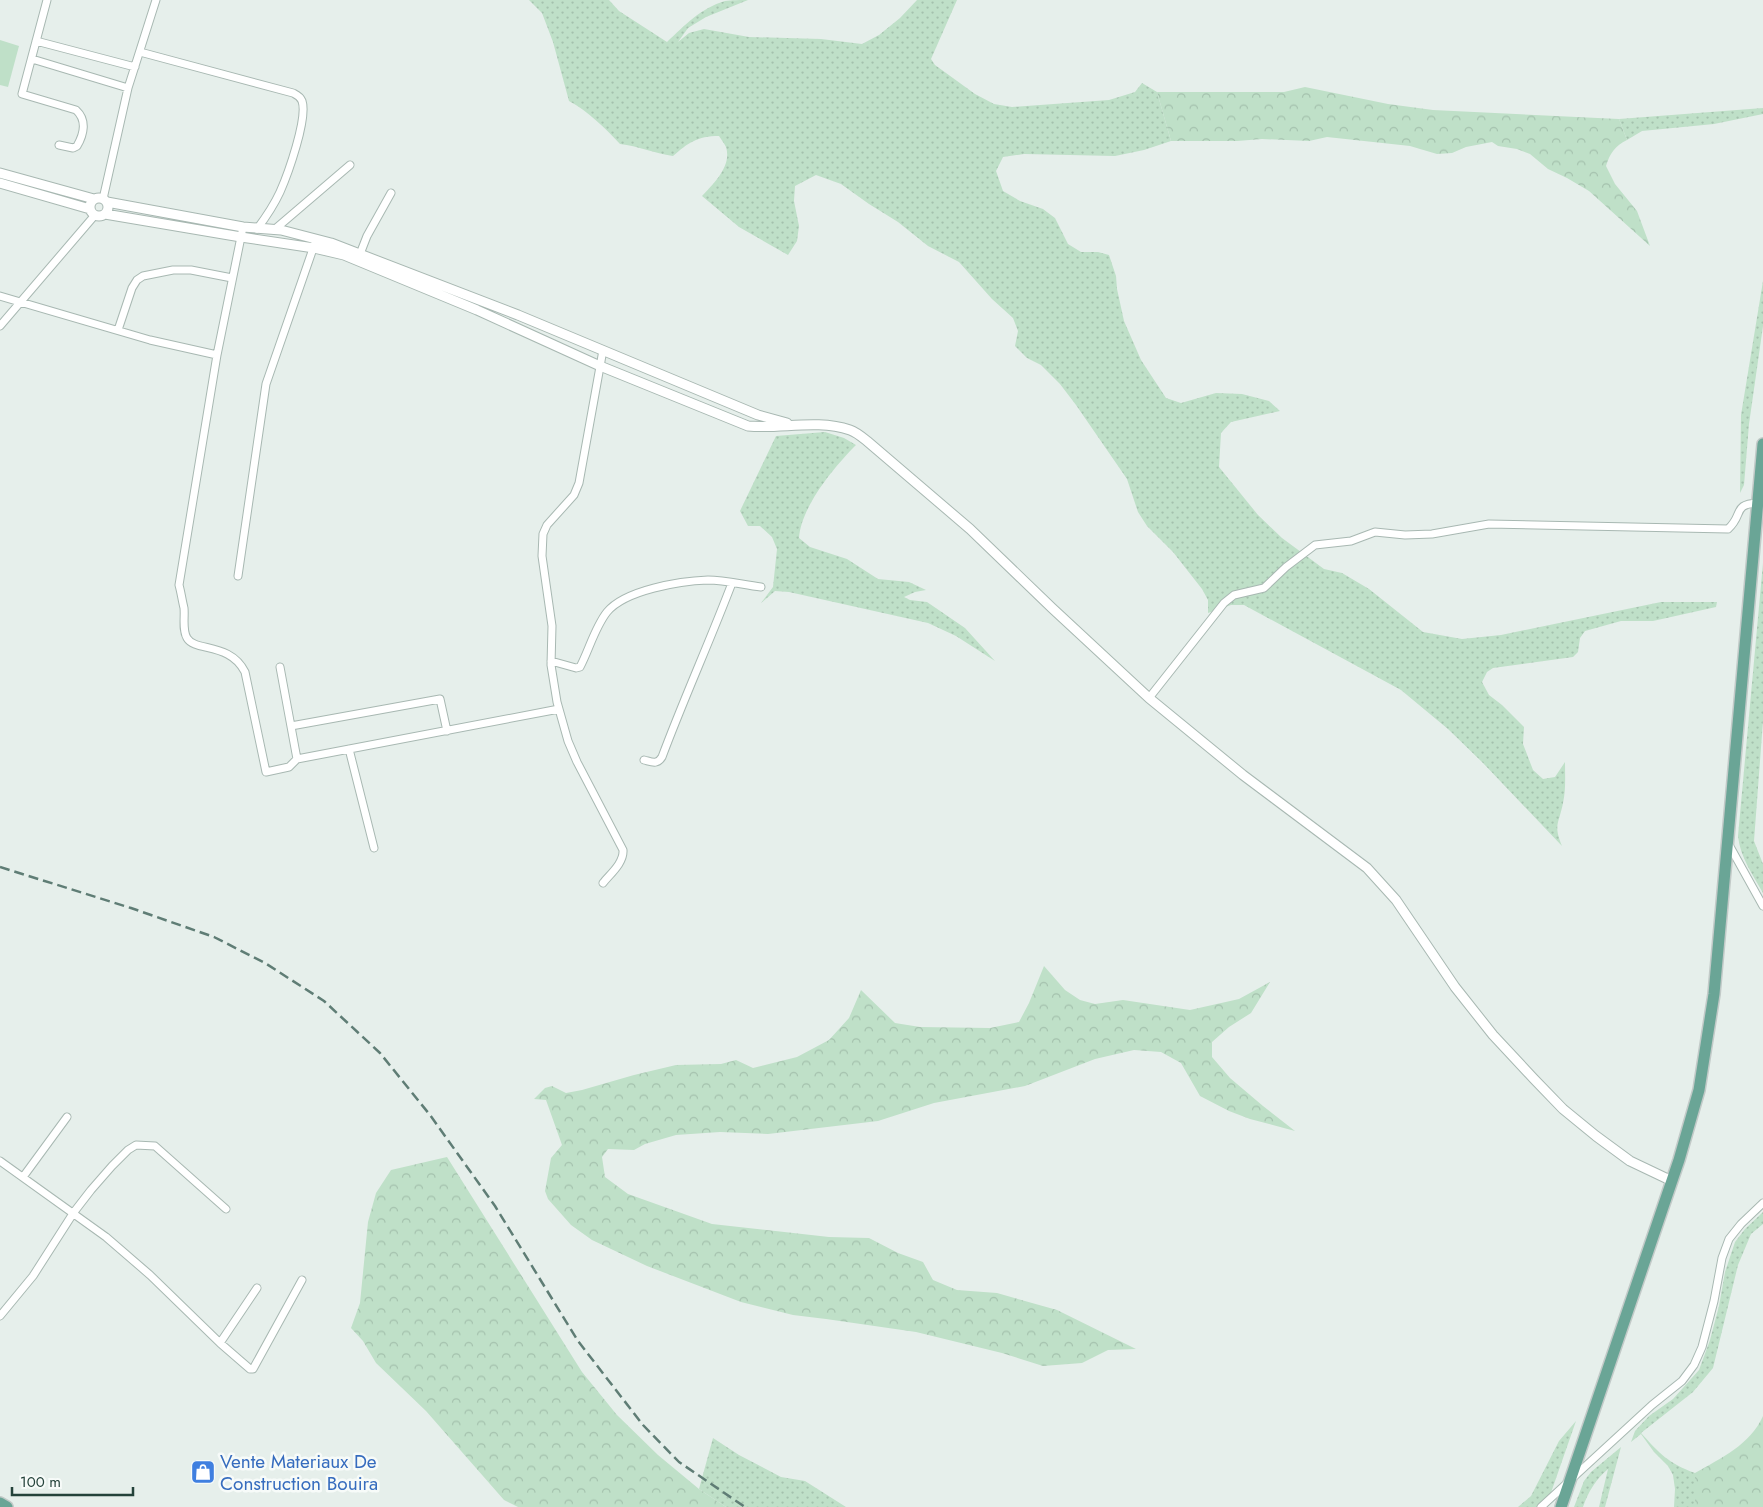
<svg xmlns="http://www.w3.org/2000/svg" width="1763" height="1507" font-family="Jost,sans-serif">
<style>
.grass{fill:url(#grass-dots)}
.forest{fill:url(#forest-crowns)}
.pitch{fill:#bfe0c8}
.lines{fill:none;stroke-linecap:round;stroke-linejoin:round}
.minor-casing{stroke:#a8b8b2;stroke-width:9}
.tertiary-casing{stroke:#a8b8b2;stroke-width:11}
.primary-casing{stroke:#c2cac8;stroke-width:14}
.minor{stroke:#fff;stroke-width:7}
.tertiary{stroke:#fff;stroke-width:9}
.primary{stroke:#6aa596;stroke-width:11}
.rail{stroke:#5f7d75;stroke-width:2.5;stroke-dasharray:10 5;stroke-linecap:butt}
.labels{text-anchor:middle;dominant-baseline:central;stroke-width:5;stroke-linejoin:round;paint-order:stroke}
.shop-label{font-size:19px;fill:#366cbe;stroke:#f7fbf9;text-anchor:start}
</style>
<defs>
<pattern id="grass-dots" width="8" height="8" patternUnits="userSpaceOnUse" patternTransform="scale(1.25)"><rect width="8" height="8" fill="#bfe0c8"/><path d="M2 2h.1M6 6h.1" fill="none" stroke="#a4c1ad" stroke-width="1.8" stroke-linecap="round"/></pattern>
<pattern id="forest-crowns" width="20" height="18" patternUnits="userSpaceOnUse" patternTransform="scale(1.25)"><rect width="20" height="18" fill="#bfe0c8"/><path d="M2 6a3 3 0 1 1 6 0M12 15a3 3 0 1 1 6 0" fill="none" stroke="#a4c1ad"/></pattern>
</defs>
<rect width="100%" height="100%" fill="#e6efeb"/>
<path class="grass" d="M529 0H609L619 11 667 42C685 25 701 8 725 1 731 0 741 0 748 0L706 17 688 28 678 42 689 33 704 29 749 37 821 39 862 44 879 35 900 18 917 0H957L931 59 935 65 975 94 994 104 1012 107 1109 100 1135 92 1142 83 1157 92 1171 141 1144 150 1115 156 1024 154 1003 157 996 171 1003 191 1020 201 1043 209 1055 218 1068 244 1081 252H1098L1109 255 1116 276 1117 289 1124 321 1141 360 1166 398 1181 403 1216 393 1242 394 1269 401 1280 411 1231 422 1221 433 1219 467 1258 515 1282 538 1324 569 1342 573 1369 589 1423 632 1462 639 1501 635 1661 602H1717L1716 607 1653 621H1621L1585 631 1580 638 1578 652 1573 657 1493 668 1487 672 1482 682 1489 695 1502 705 1524 727 1523 744 1533 770 1543 779 1555 777 1565 762C1565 776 1566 790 1563 803 1559 824 1553 824 1562 846L1483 763 1448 729 1401 690 1244 605H1231L1208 613V600L1202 589 1173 552 1147 526 1138 512 1127 479 1076 405 1060 384 1041 365 1027 358 1015 346 1018 331 1013 318 992 299 959 262 928 246 898 222 869 204 841 184 816 175 795 186 794 201 799 226 797 241 788 255 739 227 702 196C714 183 732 166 726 147 724 143 721 139 719 136 697 136 688 143 673 156 654 153 638 146 620 144 605 128 589 112 569 101L553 42 542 13Z
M1763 108V114L1714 124 1642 131 1627 140 1619 119Z
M1763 281V326L1749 424 1744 485 1740 493 1741 415Z
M825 432 844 438 856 445C834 467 801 507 799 538L810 547 847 559 878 579 909 582 926 590 915 592 904 597 910 600 927 602 965 628 995 661 956 636 928 623 789 592 775 591 761 603 773 587 777 549 772 537 760 526H748L740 511 776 436Z
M1763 563V721L1754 841 1763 864V893C1753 875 1740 857 1738 836Z
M1763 1212V1224L1751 1234 1738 1265 1713 1368 1693 1392 1641 1433C1660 1454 1668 1463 1695 1473V1507H1674L1675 1489 1673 1475 1668 1466 1654 1452 1641 1434 1631 1442 1635 1431 1649 1416 1673 1399 1699 1370 1710 1340 1719 1306 1725 1272 1735 1242 1745 1229Z
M1576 1421 1546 1507H1518L1531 1496 1559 1441Z
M713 1438 739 1455 781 1477 805 1481 846 1507H726L699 1489Z
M1621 1447 1605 1507H1599L1608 1469C1596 1479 1588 1492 1583 1507H1574L1584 1481 1591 1472Z"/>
<path class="forest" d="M1305 87 1388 104 1433 110 1619 119 1627 140C1615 146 1610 153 1606 166L1615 184 1637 211 1650 246 1589 191 1567 178 1548 169 1530 154 1517 149 1498 146 1492 142 1466 147 1452 153 1437 154 1410 146 1327 137 1309 141 1262 139 1237 141H1171L1157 92H1284Z
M1044 966 1065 990 1080 1000 1095 1004 1123 1000 1190 1010 1239 999 1270 982 1251 1013 1229 1027 1212 1042V1057L1230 1078 1263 1106 1295 1131 1250 1119 1229 1111 1200 1096 1181 1063 1161 1052 1134 1050 1095 1059 1025 1086 934 1103 878 1121 768 1134 720 1132 676 1135 645 1144 634 1150 608 1149 602 1157 605 1177 628 1194 712 1224 829 1237 869 1238 898 1253 923 1262 933 1280 957 1290 997 1293 1057 1310 1136 1349 1108 1350 1082 1363 1043 1366 1002 1353 916 1332 826 1319 793 1315 741 1302 647 1266 592 1240 571 1225 548 1199 545 1191 551 1158 562 1145 546 1100 534 1099 545 1088 552 1086 566 1093 582 1090 634 1075 676 1065 721 1064 736 1060 753 1068 797 1057 829 1040 849 1018 861 990 895 1023 920 1027 990 1028 1019 1022 1029 1003Z
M447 1157 582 1372 617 1415 658 1455 699 1489 726 1507H518L504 1500 426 1411 376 1363 363 1341 351 1328 360 1303 368 1222 376 1193 391 1170Z
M1763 1416V1507H1695V1473C1721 1458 1750 1445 1763 1416Z"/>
<path class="pitch" d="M0 40 19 46 8 87 0 85Z"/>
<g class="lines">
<defs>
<path id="minor" d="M47 0 22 94 76 110C87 120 84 134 77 146L73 148 59 145
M36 41 135 67
M140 52 293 93C297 95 300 96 302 101 308 118 288 174 280 192 274 205 266 217 257 229
M32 59 128 88
M103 199 128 88 156 0
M243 227 217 355 179 585C181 592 182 600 184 608 185 617 182 630 187 638 195 652 230 642 245 672L266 772 289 767 297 759 559 709
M274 230 350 165
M360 254 367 236 391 193
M0 296 150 340 217 355
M0 326 95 215
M118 330 132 288 137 280 143 276 173 270H191L232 278
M238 576 266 384 315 243
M551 661 576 668 580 667C589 650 595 627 607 612 625 590 680 581 708 580 725 580 744 585 761 587
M280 667 297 759
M1149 698 1224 603 1234 595 1264 588 1286 567 1315 545 1351 541 1375 532 1405 535 1432 534 1489 524 1728 529C1744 515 1732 504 1758 503
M291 726 440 699 447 731
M349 749 374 848
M644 760C652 762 657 765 662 757 684 698 710 641 732 583
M1728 843 1763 906
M603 883C610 874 624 863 623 850L577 762 568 741 557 702 551 665 552 626 542 556 543 534 547 525 574 495 579 483 603 350
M0 1161 106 1237 150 1275 220 1343 257 1288
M23 1177 67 1117
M0 1316 33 1276 74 1212 91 1190 112 1166 128 1150 136 1145 155 1146 226 1209
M220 1343 250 1369H253L302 1280
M1541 1507 1652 1405 1682 1381 1694 1365 1702 1347 1714 1301 1722 1258 1729 1239 1741 1224 1763 1203"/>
<path id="tertiary" d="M0 173 94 199
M0 183 90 209
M90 207a9 9 0 1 1 18 0a9 9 0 1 1-18 0Z
M107 202 243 227 281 230 331 243 518 315 758 415 787 423
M105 214 241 237 314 248 344 255 477 310 600 366 748 426C782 429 817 419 850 430 856 432 862 437 867 441L970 529 1052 608 1149 698 1243 775 1367 868 1396 900 1455 987 1493 1035 1534 1079 1563 1109 1596 1136 1630 1161 1672 1181"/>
<path id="primary" d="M0 1503 7 1507
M1561 1507 1679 1160 1699 1090 1714 994 1763 444"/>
</defs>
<use href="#minor" class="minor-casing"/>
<use href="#tertiary" class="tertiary-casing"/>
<use href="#primary" class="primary-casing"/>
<use href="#minor" class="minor"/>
<use href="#tertiary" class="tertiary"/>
<use href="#primary" class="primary"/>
<path class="rail" d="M0 867 131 908 214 937 265 963 324 1001 380 1053 430 1115 495 1206 578 1341 643 1425 679 1462 745 1507"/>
</g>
<defs>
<symbol id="shop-square" viewBox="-11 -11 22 22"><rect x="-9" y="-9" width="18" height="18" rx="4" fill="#3f7fe0" stroke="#f7fbf9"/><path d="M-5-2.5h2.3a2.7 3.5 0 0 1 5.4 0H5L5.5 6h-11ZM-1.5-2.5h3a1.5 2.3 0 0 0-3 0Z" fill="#fff"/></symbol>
</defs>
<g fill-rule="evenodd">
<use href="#shop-square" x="189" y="1458" width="28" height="28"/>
</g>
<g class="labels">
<g class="shop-label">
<text x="220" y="1461">Vente Materiaux De<tspan x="220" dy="22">Construction Bouira</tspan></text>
</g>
</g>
<path d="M12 1487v8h121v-8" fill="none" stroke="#24423a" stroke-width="2.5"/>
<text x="20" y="1487" font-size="15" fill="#24423a" stroke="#f7fbf9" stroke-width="4" paint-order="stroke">100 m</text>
</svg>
